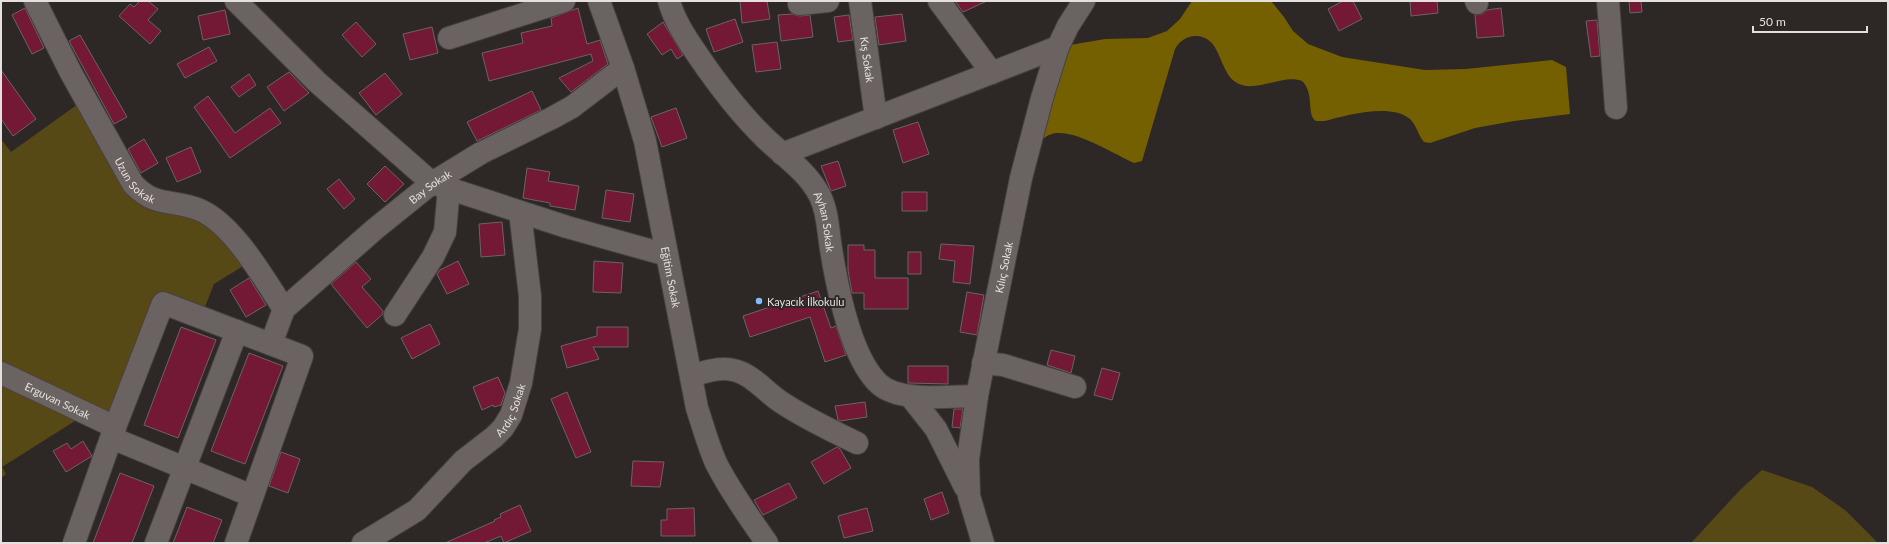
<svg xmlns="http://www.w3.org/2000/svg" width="1889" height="544" font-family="Lato,sans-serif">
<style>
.green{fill:#574915}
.forest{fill:#756001}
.building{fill:#731835;stroke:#6b6465}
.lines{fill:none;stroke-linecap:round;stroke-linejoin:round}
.minor-casing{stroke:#474241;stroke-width:24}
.minor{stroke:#6a6362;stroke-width:22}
.poi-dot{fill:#83bcfb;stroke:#2d2726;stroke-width:1.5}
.labels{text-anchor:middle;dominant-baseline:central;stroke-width:4;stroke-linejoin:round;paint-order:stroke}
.street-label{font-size:11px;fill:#e4e0df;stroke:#2d2726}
.poi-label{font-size:11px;fill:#e4e0df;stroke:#2d2726;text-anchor:start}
</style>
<rect width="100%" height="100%" fill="#2d2726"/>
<path class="green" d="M85 99 133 184 183 205 253 260 214 284 201 317 163 303 115 427 86 414 2 467 6 474 1 478V139L11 152Z
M1762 470 1812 487 1845 510 1878 543H1691L1740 490Z"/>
<path class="forest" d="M1192 1H1271L1284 17 1293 31 1308 44 1342 57 1425 70 1466 69 1552 60 1566 67 1570 114 1514 121 1475 128 1430 143 1424 142C1418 135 1417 126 1410 119 1391 103 1347 115 1325 121H1316C1306 115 1315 93 1302 81 1282 73 1253 96 1234 81 1218 68 1221 35 1194 36 1185 37 1179 42 1175 49L1142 161 1134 163C1114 154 1069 125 1049 135 1041 138 1036 149 1032 156L1058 47 1105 39 1148 38 1167 31 1180 19Z"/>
<path class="building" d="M140 1H148L158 9 148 20 161 31 150 44 119 16 130 4 134 7Z
M740 1H767L770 19 742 23Z
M955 1H987L963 12Z
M1343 1H1353L1362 19 1339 31 1328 9Z
M1410 1H1437L1438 13 1411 16Z
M1629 1H1641L1642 12 1630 13Z
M25 8 44 48 32 54 12 15Z
M578 8 587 44 600 40 608 64 571 92 559 78 593 61 591 54 489 81 482 53 523 43 521 33 552 26 551 18Z
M1501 8 1504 36 1477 38 1475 15 1482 14 1487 10Z
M225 10 230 34 203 40 198 16Z
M792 14 800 16 810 15 813 37 781 41 778 15Z
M902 14 906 41 879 45 875 17Z
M849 15 853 40 838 42 834 17Z
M735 19 743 42 714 52 706 29Z
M1597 20 1600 56 1591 57 1586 21Z
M356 22 376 44 362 57 342 35Z
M663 22 683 55 677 59 671 49 662 55 647 34Z
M432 27 438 53 410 60 403 34Z
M80 35 127 117 114 124 69 41Z
M777 42 781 69 756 72 752 45Z
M209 47 217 61 185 78 177 64Z
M1 70 36 119 13 136 1 119Z
M289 72 309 93 284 111 267 87Z
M385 73 402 94 376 115 359 93Z
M249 74 256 85 239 97 231 87Z
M532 91 541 110 477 141 467 122Z
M208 96 235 133 270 108 281 123 230 158 194 107Z
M676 108 687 138 662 147 651 117Z
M918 122 929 154 903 163 893 130Z
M144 139 158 163 141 173 128 149Z
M191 147 201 172 177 182 166 158Z
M838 161 846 186 831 191 821 166Z
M385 166 404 184 385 202 367 184Z
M527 168 550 172 548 181 579 186 575 210 550 206V203L523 198Z
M339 179 355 199 344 209 327 189Z
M606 190 634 194 630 222 602 218Z
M902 192H927V211H902Z
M502 222 505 255 481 257 479 224Z
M941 244 974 246 970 284 953 282 955 261 939 259Z
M848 245H864V250H875V278H908V309H864V293H852L848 270Z
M908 252H921V274H908Z
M458 261 469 284 447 294 437 274 440 270Z
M594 261 623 263 621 293 593 292Z
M356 262 371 279 362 287 383 311V314L367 328 331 284Z
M249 278 266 305 246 317 230 290Z
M818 291 831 328 836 326 846 355 825 362 810 317 750 337 743 316Z
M967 292 984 295 977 335 960 332Z
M430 324 440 344 412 359 401 338Z
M181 327 216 340 178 438 144 425Z
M597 327H628V347H593L599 359 567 368 561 346 597 336Z
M1051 350 1075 356 1071 373 1047 365Z
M249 353 283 366 245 464 211 451Z
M908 366H948V384L908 383Z
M1102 368 1120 373 1112 400 1094 395Z
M498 377 505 393 501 405 494 407 493 405 482 410 473 387Z
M567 392 591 452 576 458 551 399Z
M865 402 867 417 840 421 838 420 835 406Z
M954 409H963L960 428 952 427Z
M83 441 92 456 66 472 53 451 67 443 71 449Z
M837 447 840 449 851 468 824 484 811 462Z
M281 452 300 459 288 493 269 486Z
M633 461 664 462 660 487 631 486Z
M120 473 154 486 132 543H93Z
M789 483 797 498 763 515 754 500Z
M942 492 949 513 931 520 924 499Z
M520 505 531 531 504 543 501 536 484 543H445L495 521 494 520 501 517 500 514Z
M187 507 222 520 213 543H173Z
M694 508 695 536H661V520H667V509Z
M867 508 873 531 844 538 838 516Z"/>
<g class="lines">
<defs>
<g id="minor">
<path id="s1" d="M35 1 71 73 133 184C157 209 172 198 200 210 234 225 264 279 284 309"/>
<path d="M236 1 317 82 432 183 567 227 667 255"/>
<path id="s2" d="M599 1 623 68 645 141 697 408C703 426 708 445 716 463 730 491 749 517 767 543"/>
<path id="s3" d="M669 1C674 20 686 38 697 54 718 85 739 113 766 139 785 157 808 172 820 196 828 212 828 231 831 249 837 286 851 358 879 384 900 403 950 396 977 396"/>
<path id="s4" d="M860 1 876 118"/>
<path d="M939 1 992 73"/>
<path d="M1476 1 1477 3"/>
<path d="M1608 1 1616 108"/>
<path d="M799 4 828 1"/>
<path d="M449 38 564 1"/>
<path d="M782 154 1058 47"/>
<path d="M395 315 433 257 445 232 449 188"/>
<path id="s5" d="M271 344 284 309 375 229 432 183 481 153 552 118 572 107 623 68"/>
<path d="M983 363 1003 365 1075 387"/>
<path id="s6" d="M1 373 115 427"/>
<path d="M691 376C704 372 719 367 733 370 753 374 767 394 784 404 807 419 832 431 857 443"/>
<path d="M910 396 936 429 965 487"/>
<path d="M112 438 252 496"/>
<path d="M74 543 115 427 163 303 302 356 236 543"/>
<path d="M156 543 237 331"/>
<path id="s7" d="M363 543 417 510 463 461 494 437 503 428 511 415 521 383 530 329V296L520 212"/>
<path id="s8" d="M983 543 969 496 968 459 977 396 1021 178 1042 98 1058 47 1068 26 1084 1"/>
</g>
</defs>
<use href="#minor" class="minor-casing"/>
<use href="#minor" class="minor"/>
</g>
<circle class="poi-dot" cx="759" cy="301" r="4"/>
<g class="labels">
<g class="street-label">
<text stroke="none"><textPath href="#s4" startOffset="59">Kış Sokak</textPath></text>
<text stroke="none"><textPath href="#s1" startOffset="206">Uzun Sokak</textPath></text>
<text stroke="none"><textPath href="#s5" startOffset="228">Bay Sokak</textPath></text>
<text stroke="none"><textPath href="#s3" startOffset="275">Ayhan Sokak</textPath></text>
<text stroke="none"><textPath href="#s8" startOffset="281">Kılıç Sokak</textPath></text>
<text stroke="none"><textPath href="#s2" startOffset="286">Eğitim Sokak</textPath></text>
<text stroke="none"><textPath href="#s6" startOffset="63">Erguvan Sokak</textPath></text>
<text stroke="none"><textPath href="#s7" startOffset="202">Ardıç Sokak</textPath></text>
</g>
<g class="poi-label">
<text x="767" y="301">Kayacık İlkokulu</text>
</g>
</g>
<rect width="1889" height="544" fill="none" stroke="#e4e0df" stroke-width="4"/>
<path d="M1753 26v6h114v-6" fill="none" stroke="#e4e0df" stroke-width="2"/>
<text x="1759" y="26" font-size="12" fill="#e4e0df" stroke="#2d2726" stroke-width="3" paint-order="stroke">50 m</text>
</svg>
